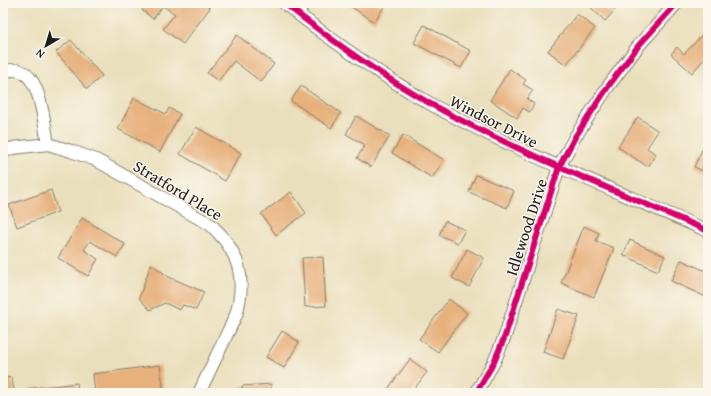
<svg xmlns="http://www.w3.org/2000/svg" width="711" height="396" font-family="'Gentium Book Plus',serif">
<style>
.building{fill:#e7b07b}
.lines{fill:none;stroke-linecap:round;stroke-linejoin:round}
.minor-casing{stroke:#837e6c;stroke-width:14}
.minor{stroke:#fff;stroke-width:12}
.cycleway-casing{stroke:#fbf7ec;stroke-width:8}
.cycleway{stroke:#d6006c;stroke-width:6}
.labels{text-anchor:middle;dominant-baseline:central;stroke-width:3;stroke-linejoin:round;paint-order:stroke}
.street-label{font-size:16px;fill:#1c1c1c;stroke:#fbf7ec}
</style>
<rect width="100%" height="100%" fill="#fbf7ec"/>
<filter id="ink" filterUnits="userSpaceOnUse"><feTurbulence type="fractalNoise" baseFrequency=".025" numOctaves="2"/><feDisplacementMap in="SourceGraphic" scale="8" xChannelSelector="R" yChannelSelector="G"/><feConvolveMatrix kernelMatrix="1 2 1 2 8 2 1 2 1" color-interpolation-filters="sRGB"/></filter>
<filter id="wash" filterUnits="userSpaceOnUse"><feTurbulence type="fractalNoise" baseFrequency=".012" numOctaves="4" result="noise"/><feDisplacementMap in="SourceGraphic" scale="16" xChannelSelector="R" yChannelSelector="G"/><feGaussianBlur stdDeviation="0.9" result="paint"/><feColorMatrix in="noise" values="0 0 0 0 0 0 0 0 0 0 0 0 0 0 0 0 0 1.4 0 .05"/><feComposite in="paint" operator="in"/></filter>
<g filter="url(#wash)">
<rect width="100%" height="100%" fill="#eadfbc"/>
<g id="blocks">
<path class="building" d="M147 3H203L210 8 183 44 163 29 175 14 163 6 153 19 142 10Z
M346 3H378L384 7 374 22Z
M586 3H621L605 21Z
M577 14 595 28 566 65 548 51Z
M424 25 471 51 461 68 414 43Z
M703 34 708 39V55L692 73 671 54 677 47 684 54Z
M237 35 274 64 261 82 234 61 218 81 207 73Z
M71 40 102 76 87 89 56 52Z
M510 69 526 80 523 84 533 90 527 99 534 104 529 112 523 108 517 118 490 100Z
M301 86 341 113 331 128 291 101Z
M134 98 166 114 169 108 180 114 160 152 118 129Z
M356 116 390 136 371 167 357 158 365 145 346 134Z
M638 117 658 131 647 148 656 154 648 167 618 147Z
M196 127 241 153 225 181 180 154Z
M403 135 444 160 432 178 392 153Z
M702 150 708 152V173L694 167Z
M476 175 514 191 507 208 469 192Z
M51 190 58 212 17 227 9 205Z
M291 192 306 213 276 235 261 214Z
M82 218 125 244 117 257 90 241 84 250 98 259 88 276 58 258Z
M445 221 465 230 458 243 439 235Z
M584 226 599 233 596 241 614 248 594 297 561 283Z
M630 240 665 256 658 271 623 255Z
M467 249 484 258 469 287 452 278Z
M323 257 326 306 305 307 302 258Z
M681 260 708 272V298L671 281Z
M151 264 169 277 204 292 196 310 183 305 180 310 165 303 150 310 139 298Z
M449 299 467 313 438 352 419 339Z
M558 309 579 316 563 359 543 352Z
M282 331 299 342 284 368 266 357Z
M410 359 427 372 411 393H385Z
M160 365 164 393H95L93 374Z
M11 377 15 393H3V379Z
M77 383 78 393H29L28 389Z
M271 384 272 393H242V386Z"/>
</g>
</g>
<g filter="url(#ink)">
<use href="#blocks" fill-opacity="0" stroke="#837e6c" stroke-width="1"/>
<g class="lines">
<defs>
<path id="minor" d="M284 3C332 41 383 77 436 107 524 155 617 191 708 231
M297 13 305 3
M3 72C41 58 43 120 48 144
M3 152 13 148 48 144 71 151 96 160 211 225C239 251 247 278 236 315L199 393
M476 393 494 362 505 336 559 167 575 137 607 88 639 45 677 3"/>
</defs>
<use href="#minor" class="minor-casing"/>
<use href="#minor" class="minor"/>
<defs>
<path id="cycleway" d="M284 3C332 41 383 77 436 107 524 155 617 191 708 231
M476 393 494 362 505 336 559 167 575 137 607 88 639 45 677 3"/>
</defs>
<use href="#cycleway" class="cycleway-casing"/>
<use href="#cycleway" class="cycleway"/>
</g>
</g>
<g class="labels">
<g class="street-label">
<text transform="translate(494 121) rotate(27)">Windsor Drive</text>
<text transform="translate(178 190) rotate(31)">Stratford Place</text>
<text transform="translate(526 227) rotate(-72)">Idlewood Drive</text>
</g>
</g>
<rect width="711" height="396" fill="none" stroke="#fbf7ec" stroke-width="16"/>
<g transform="translate(46 46) rotate(218)" stroke="#fbf7ec" stroke-width="3" paint-order="stroke">
<path d="M0-3L7 15L0 10L-7 15Z" fill="#1c1c1c"/>
<text y="-6" font-size="11" font-weight="bold" text-anchor="middle" fill="#1c1c1c">N</text>
</g>
</svg>
